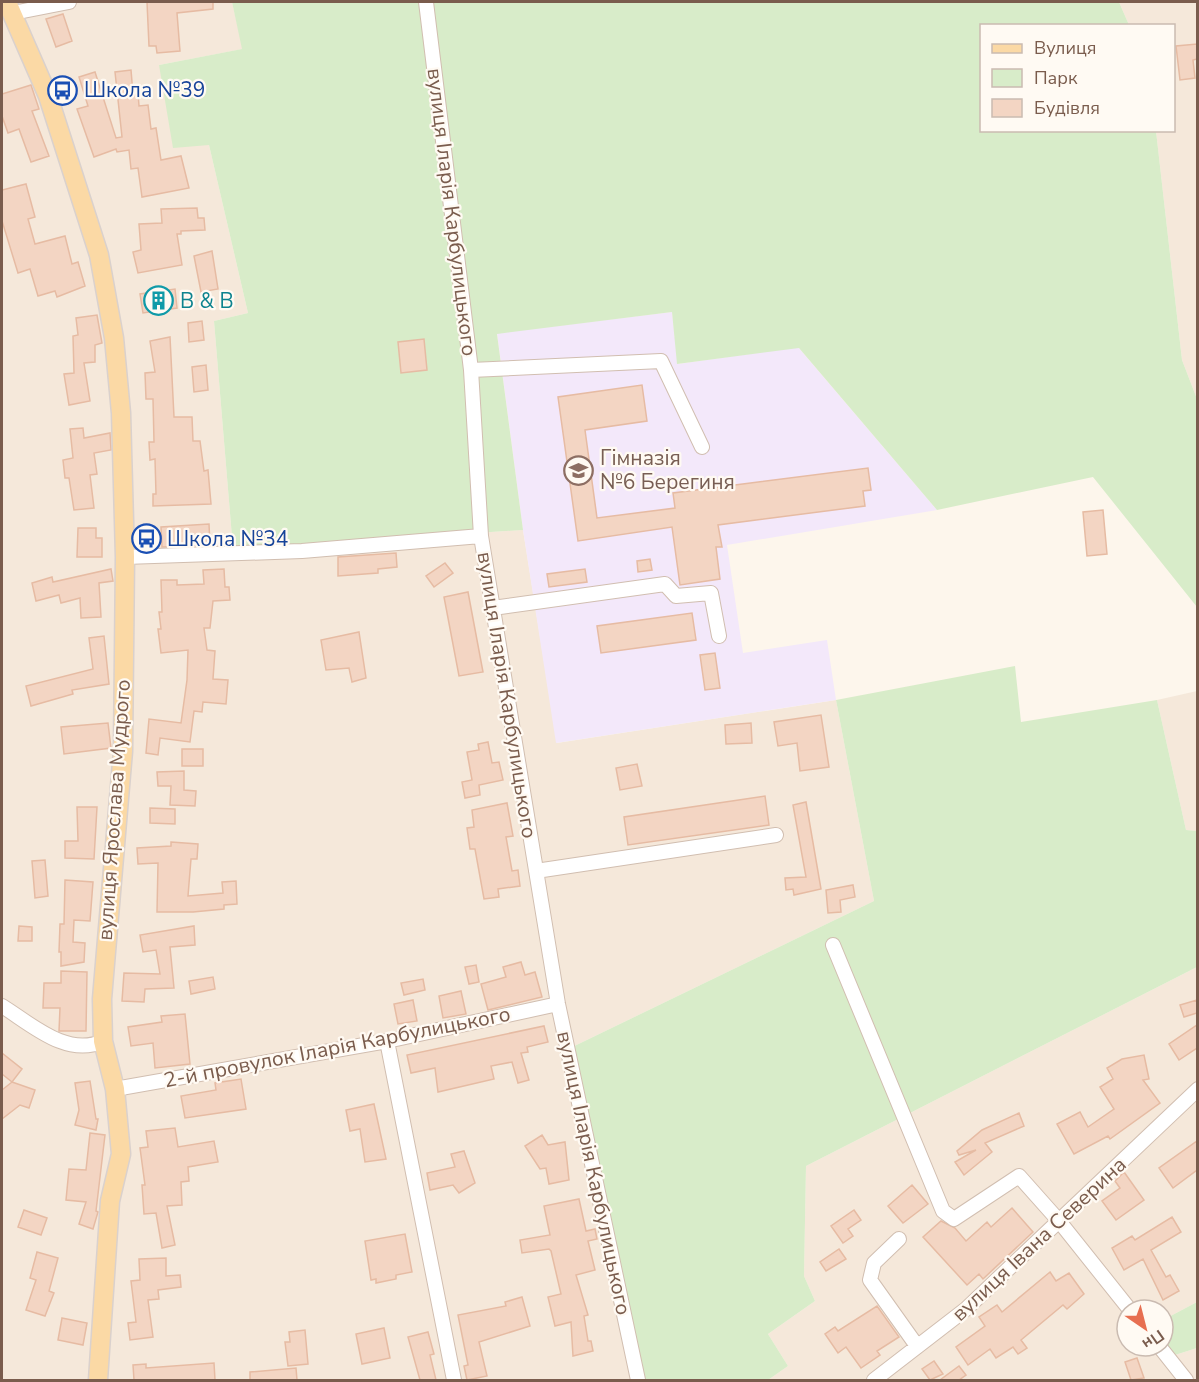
<svg xmlns="http://www.w3.org/2000/svg" width="1199" height="1382" font-family="'Nunito Sans',sans-serif">
<style>
.residential{fill:#f5e8da}
.education{fill:#f3e8fa}
.green{fill:#d8ecc9}
.building{fill:#f3d5c3;stroke:#e6bba3;stroke-width:1.5}
.lines{fill:none;stroke-linecap:round;stroke-linejoin:round}
.minor-casing{stroke:#d1beb0;stroke-width:16}
.major-casing{stroke:#dad1cd;stroke-width:21}
.minor{stroke:#fff;stroke-width:14}
.major{stroke:#fbd9a5;stroke-width:18}
.labels{text-anchor:middle;dominant-baseline:central;stroke-width:4.5;stroke-linejoin:round;paint-order:stroke}
.transit-label{font-size:21px;fill:#164399;stroke:#fffaf3;text-anchor:start}
.street-label{font-size:21px;fill:#7a5c4d;stroke:#fffaf3}
.culture-label{font-size:21px;fill:#0d838f;stroke:#fffaf3;text-anchor:start}
.education-label{font-size:21px;fill:#785e54;stroke:#fffaf3;text-anchor:start}
</style>
<rect width="100%" height="100%" fill="#fdf6ec"/>
<path class="residential" d="M2 2H232L243 49 159 65 209 145 248 313 214 321 233 549 523 530 557 743 836 700 874 901 562 1052 634 1380H2Z
M1119 2H1197V399L1182 360 1156 131 1174 130V26L1129 25Z
M1197 691V831L1186 830 1157 700Z
M1197 967V1302L1163 1320V1310H1127V1346H1163V1339L1175 1355 1197 1348V1380H768L788 1366 768 1334 815 1301 804 1276 806 1166Z"/>
<path class="education" d="M672 312 678 364 798 347 937 510 727 545 743 653 827 640 836 700 556 743 523 530 497 333Z"/>
<path class="green" d="M232 2H1119L1129 25 982 26V130L1156 131 1182 360 1197 399V607L1093 477 937 510 799 348 677 364 672 312 497 334 523 530 233 549 214 321 248 313 209 145 173 148 159 65 242 49Z
M1015 666 1021 722 1157 700 1186 830 1197 831V967L806 1166 804 1276 815 1301 768 1334 788 1366 768 1380H634L562 1052 874 901 836 700Z
M1197 1302V1348L1175 1355 1163 1339V1320Z"/>
<path class="building" d="M147 2H213V9L177 13 180 51 157 53 156 46H149Z
M63 14 72 41 56 47 46 19Z
M1197 44V59L1193 60 1195 78 1180 80 1176 46Z
M131 70 133 94 138 93 139 106 148 105 151 129 156 128 161 160 181 156 189 188 142 197 138 168 131 169 129 150 117 152 116 149 94 157 77 109 88 106 79 77 95 72 116 138 122 137 115 72Z
M31 85 39 109 32 111 49 156 31 162 19 129 8 133 2 116V94Z
M26 184 35 217 28 219 35 244 65 236 72 264 78 262 85 286 57 297 55 291 38 296 30 269 18 273 2 221V190Z
M197 208 198 218H204L205 230 181 231V234H177L182 265 138 273 133 252 141 250 139 224 162 223 161 209Z
M212 251 218 289 201 292 194 256Z
M175 289 177 308 143 313 140 294Z
M97 315 102 343 95 345V362L84 363 90 401 69 405 64 374 74 373 73 336 78 335 76 318Z
M202 321 204 340 189 342 188 323Z
M170 337 174 417H192L193 441H200L204 471 208 470 211 504 153 506V494H156L155 459 150 460 149 442H154L153 399H146L145 373 155 372 150 341Z
M424 339 427 370 401 373 398 342Z
M206 365 208 390 194 392 192 367Z
M642 385 647 421 585 430 597 518 675 508 673 493 868 468 871 490 863 491 865 506 718 525 722 547H716L720 579 680 585 672 527 578 541 558 397Z
M83 428 84 438 110 433 111 450 94 453 97 474 90 475 94 508 74 510 69 478H65L63 460 73 458 70 429Z
M1103 510 1107 554 1087 556 1083 512Z
M209 524 210 545 162 547 161 527Z
M78 528H96V538H102V557H77Z
M396 553 397 567 378 569V573L338 576V557Z
M650 559 652 570 638 572 637 561Z
M445 563 453 573 434 587 426 576Z
M111 569 113 581 99 583 101 617 81 618 80 598 61 603 59 595 36 601 32 583 52 577 53 582Z
M224 569 225 587H229L230 600 213 601 210 628H204L207 650 215 651 213 679 228 680 226 704 203 702 202 712 194 711 190 742 160 738 158 755 146 753 149 719 181 723 187 680 188 650 161 653 158 629H161L159 612H162L161 580H177V585L204 584 203 570Z
M585 569 587 582 549 587 547 574Z
M468 592 483 672 459 676 444 597Z
M692 613 696 640 601 653 597 626Z
M359 632 366 678 352 682 349 668 326 670 321 640Z
M104 636 109 684 72 690 73 694 31 706 26 686 93 669 89 638Z
M715 653 720 688 705 690 700 655Z
M821 715 829 767 800 771 797 743 778 746 774 722Z
M108 723 111 748 64 754 61 727Z
M751 723 752 743 726 744 725 725Z
M488 742 492 763 499 762 503 780 479 785 480 795 465 798 462 782 472 780 467 752 479 750 478 744Z
M182 749H203V766H182Z
M637 764 642 786 620 790 616 768Z
M184 771V790L196 791 195 806 170 805 171 786H158L157 772Z
M765 796 769 825 628 845 624 817Z
M806 802 821 889 794 895 793 889 786 890 785 878 806 877 793 805Z
M507 803 513 836 506 837 512 871 518 870 520 886 498 889 499 897 484 899 475 849H470L467 828 474 827 472 810Z
M77 807H97L94 859 65 858V841H78Z
M150 808 175 809V824L150 823Z
M171 842 198 844 197 859H191L188 896 223 893 222 882 236 881 237 904 224 905V909L193 912H157L158 863 138 864 137 848 171 846Z
M45 860 48 896 35 898 32 861Z
M65 880 93 882 90 921 74 920 73 942 85 943 84 962 61 966V952H59L60 924H64Z
M853 885 855 897 840 900 841 912 828 913 826 890Z
M19 926 32 927V941H18Z
M194 926 195 945 170 947 174 988 145 989 144 1002 122 1001 124 973 160 974 156 950 143 952 140 935Z
M521 962 525 975 535 972 542 997 488 1010 481 984 506 977 503 967Z
M476 965 479 982 469 984 465 967Z
M61 971 87 972 86 1031H59L60 1008H43L44 983H61Z
M213 977 215 989 191 994 189 981Z
M423 979 425 990 404 995 401 983Z
M461 991 466 1014 443 1018 439 996Z
M413 1000 417 1021 398 1024 394 1004Z
M1197 1000V1013L1184 1017 1180 1005Z
M185 1014 190 1064 155 1068 153 1043 131 1046 128 1027 162 1022 161 1016Z
M1197 1025V1048L1179 1060 1169 1044Z
M544 1026 548 1042 527 1047 528 1052 521 1053 529 1080 518 1083 512 1062 491 1066 494 1079 438 1092 435 1068 411 1073 407 1055Z
M2 1053 22 1069 12 1082 2 1074Z
M1144 1055 1149 1079 1143 1080 1160 1103 1110 1139 1108 1136 1074 1154 1057 1124 1080 1112 1088 1127 1114 1109 1100 1087 1113 1079 1107 1068 1122 1059Z
M241 1079 246 1109 185 1118 181 1096 216 1090 215 1083Z
M90 1081 96 1119H98L96 1130 75 1125 79 1110 75 1083Z
M12 1082 35 1090 29 1108 20 1105 2 1119V1090Z
M374 1104 386 1159 365 1162 360 1129 350 1131 346 1110Z
M1019 1113 1024 1126 985 1143 992 1152 964 1175 955 1162 976 1150 959 1155 957 1151 982 1130Z
M175 1128 178 1147 214 1141 218 1162 188 1167 189 1181 181 1182 182 1205 167 1206 175 1245 162 1248 156 1213 144 1214 142 1185H145L140 1148 148 1147 146 1131Z
M90 1133 105 1135 96 1211 98 1212 93 1229 79 1224 86 1202 66 1200 69 1169 86 1170Z
M542 1135 548 1145 565 1142 569 1180 549 1184 546 1168 540 1169 525 1146Z
M1197 1141V1170L1173 1188 1159 1168Z
M464 1151 475 1183 459 1193 453 1185 430 1190 427 1173 455 1167 451 1154Z
M1124 1172 1144 1200 1116 1220 1102 1201 1120 1188 1115 1181Z
M912 1185 928 1204 903 1223 888 1206Z
M579 1199 586 1231 595 1229 597 1239 588 1241 595 1270 576 1275 588 1315 584 1316 588 1341H591L593 1351 573 1356 571 1322 555 1326 548 1297 561 1294 551 1251 549 1249 522 1253 520 1240 550 1235 544 1206Z
M1012 1208 1033 1232 983 1279 979 1274 967 1285 923 1237 941 1221 955 1228 966 1241 987 1222 991 1227Z
M24 1210 47 1218 41 1235 18 1227Z
M854 1210 861 1220 848 1229 853 1236 843 1243 831 1226Z
M1172 1217 1181 1232 1151 1250 1166 1277 1170 1275 1179 1291 1163 1300 1143 1259 1124 1270 1112 1248 1132 1236 1135 1240Z
M405 1234 412 1272 396 1275V1279L376 1283V1279L371 1280 365 1241Z
M839 1249 846 1259 826 1271 820 1262Z
M37 1252 58 1258 49 1291 54 1293 45 1316 26 1310 36 1280 30 1278Z
M166 1258V1276L180 1275 181 1287 158 1290 159 1299 148 1300 153 1337 130 1340 128 1323 136 1322 131 1281 140 1280 139 1259Z
M1050 1272 1056 1281 1069 1273 1084 1294 1067 1309 1063 1305 1021 1340 1027 1348 1018 1354 1013 1347 996 1358 990 1349 968 1365 956 1347 985 1326 979 1317 997 1305 1002 1312Z
M522 1297 530 1326 479 1342 487 1376 467 1380 464 1366 468 1365 458 1315 506 1306 505 1302Z
M877 1306 899 1337 877 1351 880 1355 861 1368 846 1347 838 1353 825 1334 835 1327 838 1331Z
M62 1318 87 1323 83 1345 58 1340Z
M384 1328 390 1358 362 1364 356 1334Z
M305 1330 308 1364 288 1366 285 1342H290L289 1332Z
M428 1332 434 1354 430 1355 436 1380H420L408 1337Z
M1137 1358 1144 1378 1131 1380 1125 1362Z
M934 1361 943 1374 930 1380 922 1369Z
M214 1363 215 1380H134L133 1365 146 1364V1368Z
M959 1366 966 1375 959 1380H940Z
M296 1368 297 1380H250V1372Z"/>
<g class="lines">
<defs>
<path id="minor" d="M426 2 471 370 481 536 558 1004 638 1380
M13 13 69 2
M471 370 661 361 702 447
M125 557 302 551 481 536
M493 608 665 584 676 596 711 593 719 636
M536 871 776 835
M833 945 943 1211 954 1219 1019 1176 1059 1221 1130 1310
M2 1006C31 1024 67 1058 103 1041
M387 1041 454 1380
M115 1089 387 1041 558 1004
M899 1239 874 1263 870 1280 917 1346
M1159 1346 1186 1380
M874 1380 966 1309 1198 1089"/>
<path id="major" d="M7 2 48 96 99 255 114 338 121 413 125 557 123 751 102 999 103 1041 115 1089 121 1154 110 1201 98 1380"/>
</defs>
<use href="#minor" class="minor-casing"/>
<use href="#major" class="major-casing"/>
<use href="#minor" class="minor"/>
<use href="#major" class="major"/>
</g>
<defs>
<symbol id="bus-ring" viewBox="-11 -11 22 22"><circle r="9.5" fill="#fffaf3" stroke="#1a4fb4" stroke-width="1.5"/><path d="M-5-6H5V4H4V6H2V4H-2V6H-4V4H-5ZM-3.5-4V0h7V-4ZM-3.5 1.2v1.5H-2V1.2ZM2 1.2v1.5H3.5V1.2Z" fill="#1a4fb4"/></symbol>
<symbol id="building-ring" viewBox="-11 -11 22 22"><circle r="9.5" fill="#fffaf3" stroke="#0f9aa8" stroke-width="1.5"/><path d="M-4-6H4V6H1V3H-1V6H-4ZM-2.5-4.3h1.7v1.8h-1.7ZM.8-4.3h1.7v1.8H.8ZM-2.5-1h1.7V.8h-1.7ZM.8-1h1.7V.8H.8Z" fill="#0f9aa8"/></symbol>
<symbol id="school-ring" viewBox="-11 -11 22 22"><circle r="9.5" fill="#fffaf3" stroke="#8d6e63" stroke-width="1.5"/><path d="M0-5L7-2L0 1L-7-2ZM-4 1L0 2.5L4 1V4Q0 6-4 4Z" fill="#8d6e63"/></symbol>
</defs>
<g fill-rule="evenodd">
<use href="#bus-ring" x="46" y="74" width="33" height="33"/>
<use href="#building-ring" x="142" y="284" width="33" height="33"/>
<use href="#school-ring" x="562" y="454" width="33" height="33"/>
<use href="#bus-ring" x="130" y="522" width="33" height="33"/>
</g>
<g class="labels">
<g class="transit-label">
<text x="84" y="90">Школа №39</text>
<text x="167" y="539">Школа №34</text>
</g>
<g class="street-label">
<text transform="translate(452 212) rotate(83)">вулиця Іларія Карбулицького</text>
<text transform="translate(507 695) rotate(81)">вулиця Іларія Карбулицького</text>
<text transform="translate(114 810) rotate(-86)">вулиця Ярослава Мудрого</text>
<text transform="translate(337 1047) rotate(-11)">2-й провулок Іларія Карбулицького</text>
<text transform="translate(594 1173) rotate(78)">вулиця Іларія Карбулицького</text>
<text transform="translate(1039 1239) rotate(-43)">вулиця Івана Северина</text>
</g>
<g class="culture-label">
<text x="180" y="301">B &amp; B</text>
</g>
<g class="education-label">
<text x="600" y="458">Гімназія<tspan x="600" dy="24">№6 Берегиня</tspan></text>
</g>
</g>
<rect width="1199" height="1382" fill="none" stroke="#7a5c4d" stroke-width="6"/>
<rect x="980" y="24" width="195" height="108" fill="#fffaf3" stroke="#cabbb1" stroke-width="1.5"/>
<rect x="992" y="44" width="30" height="9" fill="#fbd9a5" stroke="#cabbb1" stroke-width="1.5"/>
<text x="1034" y="54" font-size="18" fill="#7a5c4d">Вулиця</text>
<rect x="992" y="69" width="30" height="18" fill="#d8ecc9" stroke="#cabbb1" stroke-width="1.5"/>
<text x="1034" y="84" font-size="18" fill="#7a5c4d">Парк</text>
<rect x="992" y="99" width="30" height="18" fill="#f3d5c3" stroke="#cabbb1" stroke-width="1.5"/>
<text x="1034" y="114" font-size="18" fill="#7a5c4d">Будівля</text>
<g transform="translate(1145 1328) rotate(145)"><circle r="28" fill="#fffaf3" stroke="#cabbb1" stroke-width="1.5"/>
<path d="M0-4.5L10 22L0 15L-10 22Z" fill="#e76f51"/>
<text y="-9" font-size="16" font-weight="bold" text-anchor="middle" fill="#7a5c4d">Пн</text>
</g>
</svg>
